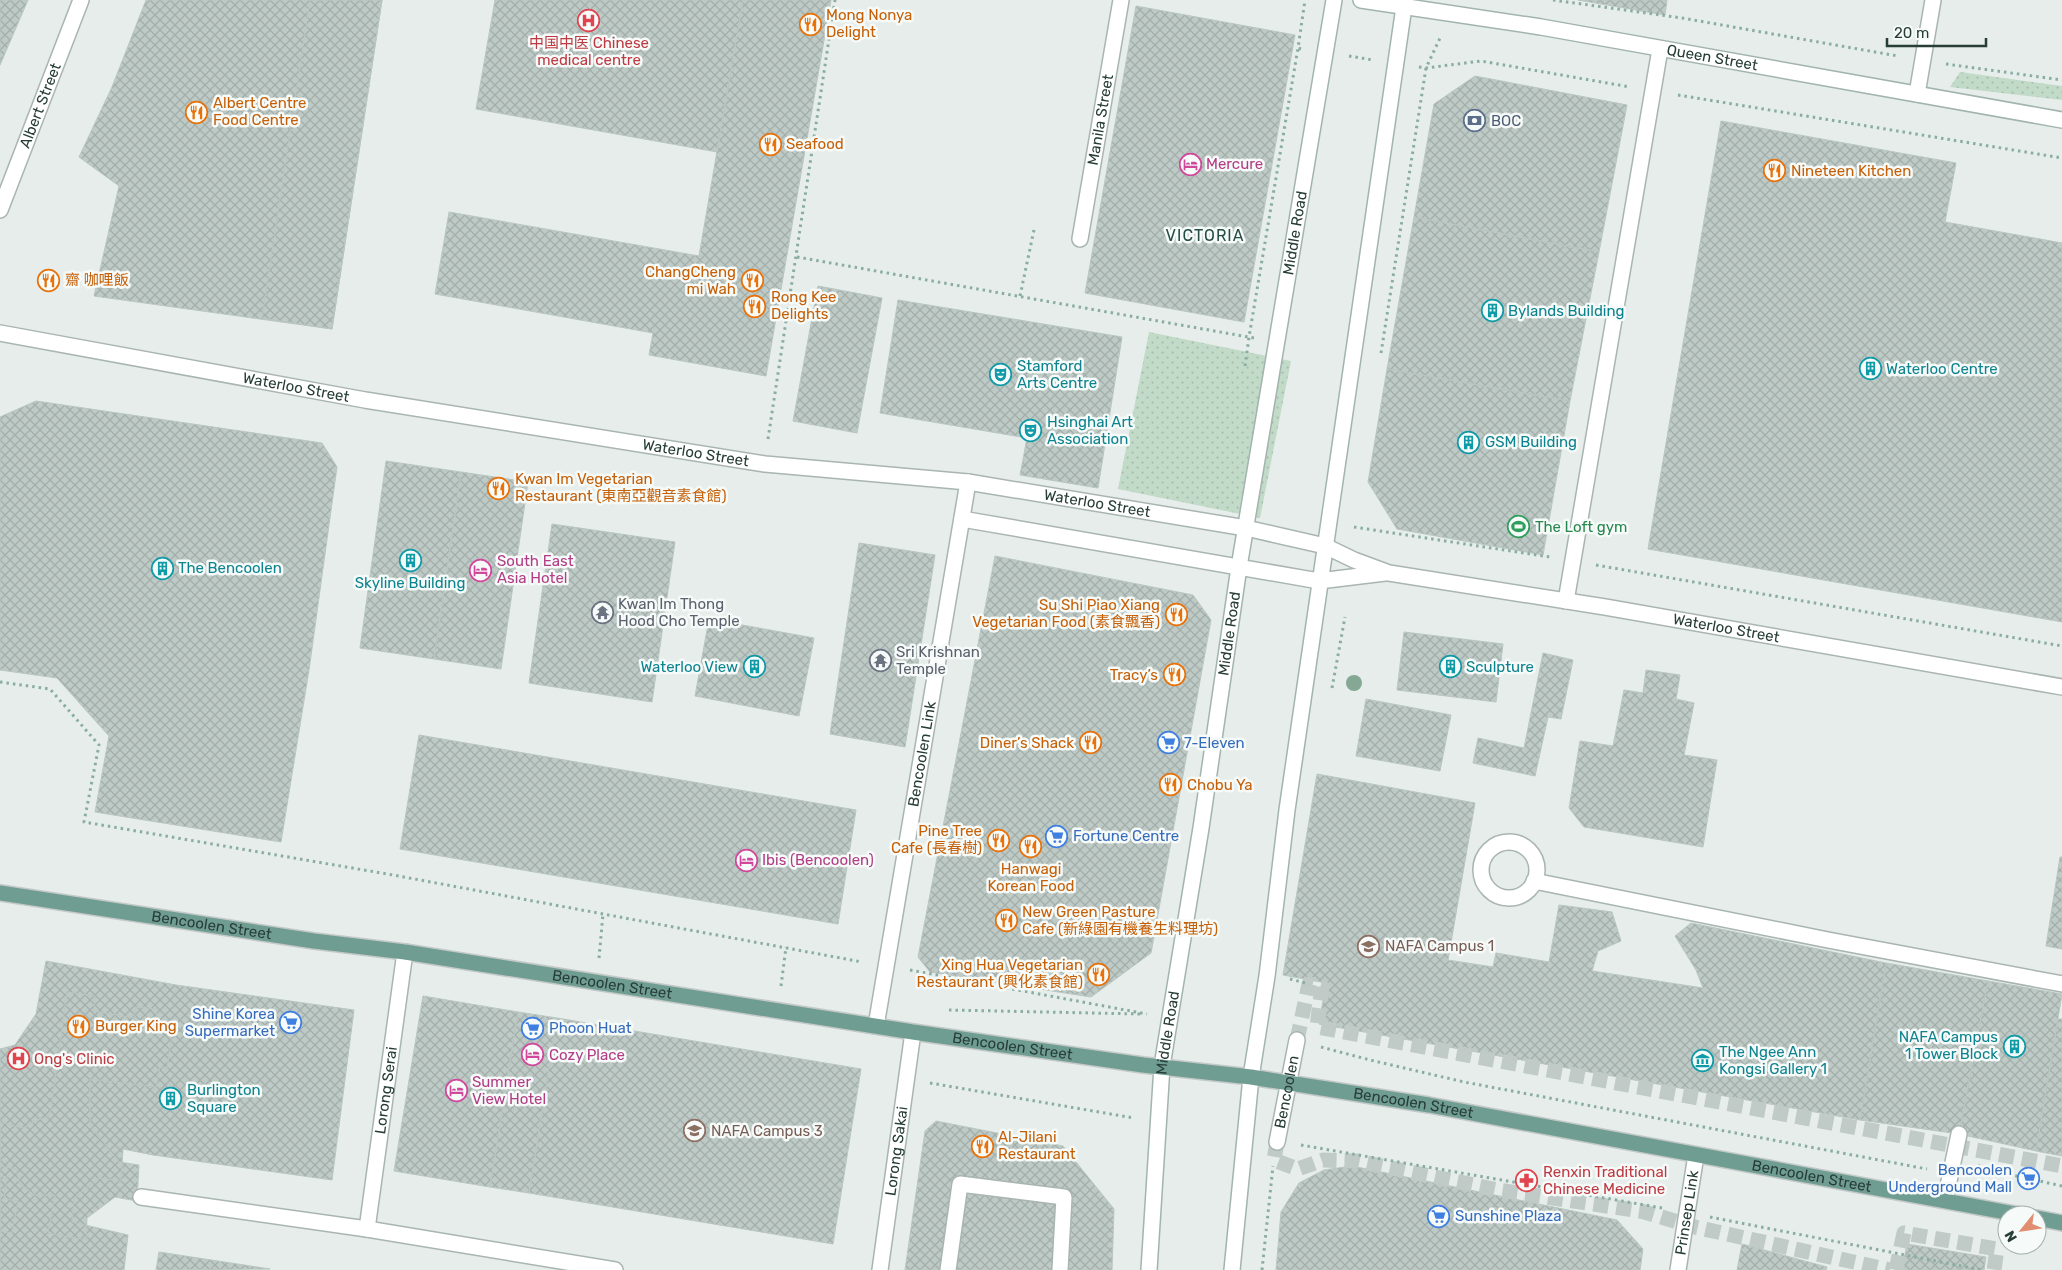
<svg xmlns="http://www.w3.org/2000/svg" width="2062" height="1270" font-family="Rubik,'Noto Sans SC',sans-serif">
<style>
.grass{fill:url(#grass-dots)}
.building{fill:url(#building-cross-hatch);stroke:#b9c6c1}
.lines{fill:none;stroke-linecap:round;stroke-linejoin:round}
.street-tunnel{stroke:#c0cac6;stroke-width:15;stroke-dasharray:15 8;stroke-linecap:butt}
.lane-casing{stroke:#a9b5b1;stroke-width:18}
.street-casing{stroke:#a9b5b1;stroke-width:18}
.secondary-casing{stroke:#a2b4ae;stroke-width:18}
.primary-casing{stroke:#c3c9c7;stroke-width:18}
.path{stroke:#8aada2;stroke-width:3;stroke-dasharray:2.5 4;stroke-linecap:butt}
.lane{stroke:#fff;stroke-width:15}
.street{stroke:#fff;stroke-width:15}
.secondary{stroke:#fff;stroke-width:15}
.primary{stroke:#709d92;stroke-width:15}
.tree{fill:#85a894}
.labels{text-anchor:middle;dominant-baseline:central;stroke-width:5;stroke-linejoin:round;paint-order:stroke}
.food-label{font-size:15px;fill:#c56008;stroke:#f6faf8;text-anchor:start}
.health-label{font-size:15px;fill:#be3a42;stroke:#f6faf8;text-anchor:start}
.street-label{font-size:15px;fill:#273d37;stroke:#f6faf8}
.service-label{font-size:15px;fill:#4e5e75;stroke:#f6faf8;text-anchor:start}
.hotel-label{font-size:15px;fill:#b23c85;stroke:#f6faf8;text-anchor:start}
.culture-label{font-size:15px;fill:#0d838f;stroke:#f6faf8;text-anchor:start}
.leisure-label{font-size:15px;fill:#27864d;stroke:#f6faf8;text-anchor:start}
.worship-label{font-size:15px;fill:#5b616d;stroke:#f6faf8;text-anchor:start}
.shop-label{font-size:15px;fill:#366cbe;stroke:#f6faf8;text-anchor:start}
.education-label{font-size:15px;fill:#785e54;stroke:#f6faf8;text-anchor:start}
.neighbourhood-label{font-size:16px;letter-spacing:1px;fill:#254d44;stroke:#f6faf8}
</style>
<defs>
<pattern id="grass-dots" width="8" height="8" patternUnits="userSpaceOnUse" patternTransform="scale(1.25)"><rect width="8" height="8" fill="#c2dbc9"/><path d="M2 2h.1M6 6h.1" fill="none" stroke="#a7bdad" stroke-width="1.8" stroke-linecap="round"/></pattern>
<pattern id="building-cross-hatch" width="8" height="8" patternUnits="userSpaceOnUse" patternTransform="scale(1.25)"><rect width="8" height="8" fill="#becac6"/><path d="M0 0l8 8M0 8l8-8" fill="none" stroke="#a3aeab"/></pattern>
</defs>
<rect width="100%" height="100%" fill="#e6edea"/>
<path class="grass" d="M1960 72 2062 86V100L1950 87Z
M1149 332 1291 361 1260 518 1118 489Z"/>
<path class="building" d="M0 0H28L0 65Z
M146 0H382L332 329 94 296 119 186 79 157 112 87Z
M310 0H382L332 329 262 318Z
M495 0H743L717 152 476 109Z
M743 0H831L766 376 649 355 653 333 435 294 449 212 699 256Z
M1578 0H1667L1665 15Z
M1136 6 1295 35 1244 322 1085 293Z
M1475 76 1627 105 1599 252 1414 217 1434 104Z
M1721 121 1956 163 1945 222 2062 243V622L1648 549Z
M1414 217 1599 252 1570 401 1387 369Z
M818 286 882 298 857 433 793 421Z
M898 300 1122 337 1098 488 1020 475 1027 438 880 413Z
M1387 369 1570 401 1543 555 1397 529 1368 482Z
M36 401 322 443 337 467 309 670 281 842 95 812 109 736 57 678 0 670V417Z
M386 461 461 472 434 659 360 648Z
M461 472 528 482 501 669 434 659Z
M552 524 675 542 652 702 529 683Z
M859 543 935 555 905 747 830 734Z
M995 556 1193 595 1211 620 1151 953 1091 997 930 972 918 957Z
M709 619 814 638 799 716 695 696Z
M1404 632 1503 644 1496 702 1397 690Z
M1543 653 1573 660 1561 719 1548 717 1535 776 1473 763 1478 738 1524 748Z
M1646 670 1680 675 1676 699 1694 703 1684 755 1717 760 1703 847 1584 827 1569 808 1580 741 1613 746 1624 690 1643 693Z
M1366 699 1451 715 1440 771 1356 756Z
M419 735 856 810 838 924 400 849Z
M1317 774 1475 803 1448 960 1493 967 1496 953 1549 962 1559 905 1612 912 1621 941 1598 951 1592 971 1703 988 1696 970 1675 936 1691 923 1886 963 1860 1120 1319 1024 1326 983 1283 975Z
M2060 857H2062V949L2046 946Z
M46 961 176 985 354 1010 332 1180 153 1155 123 1149 121 1181 99 1178 74 1198 72 1222 128 1235 124 1270H0V1049L15 1045 36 1014Z
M1886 963 1988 981 1959 1134 1860 1120Z
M1988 981 2062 994 2036 1151 1959 1134Z
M67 992 95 996 94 1011 134 1018 136 1007 157 1009 156 1024 147 1022 146 1037 153 1038V1030L172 1033 167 1069 160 1067 156 1087 90 1079V1125L119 1162 139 1165 137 1201 115 1197 87 1218 86 1240 48 1233 55 1195H35L20 1184 16 1169 0 1166V1122L23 1128 35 1121 50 1116Z
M423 996 518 1012 490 1187 394 1171Z
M518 1012 557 1018 529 1193 490 1187Z
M557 1018 861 1069 833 1244 529 1193Z
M2058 1019H2062V1156L2036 1151Z
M936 1121 1063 1146 1114 1209 1112 1270H905L925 1131Z
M1352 1166 1617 1220 1643 1249 1640 1270H1276L1281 1212 1299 1183 1324 1170Z
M0 1176 7 1177 4 1199 18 1201 12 1233 0 1231Z
M1742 1244 1827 1267 1826 1270H1737Z
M1907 1244 1986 1257 1984 1270H1902Z
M159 1252 270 1269 156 1270Z"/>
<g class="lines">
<path class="street-tunnel" d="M1297 1040 1309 984 1322 987 1317 1027 2062 1166
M1277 1142 1274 1160 1298 1169 1323 1160 1357 1161 1498 1190 1641 1211 1695 1227 1890 1270
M1896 1270 1904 1233 1997 1249 1994 1270"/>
<defs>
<g id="lane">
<path d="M1917 94 1933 0"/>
<path id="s1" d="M1080 239 1121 0"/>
<path d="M1566 601 1660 49"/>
<circle cx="1509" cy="870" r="28"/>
<path d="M1534 881 1828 940 2062 984"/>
<path d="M141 1197 367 1229 615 1270"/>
<path d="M1945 1200 1959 1134"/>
<path id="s2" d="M367 1229 405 952"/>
<path id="s3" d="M880 1270 913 1032"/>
<path d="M948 1270 960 1184 1064 1197 1060 1270"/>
</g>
<g id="street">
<path id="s4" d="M0 210 81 0"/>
<path id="s5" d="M0 333 365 400 765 464 968 482 1246 528 1325 546 1354 560 1389 573 1605 607 2062 687"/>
<path d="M962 519 1319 581 1385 573"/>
<path id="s6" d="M876 1026 968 482"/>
<path id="s7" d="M1277 1142 1297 1040"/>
<path id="s8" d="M1678 1270 1696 1155"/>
</g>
<g id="secondary">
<path id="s9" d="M1361 0 1541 27 2062 120"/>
<path id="s10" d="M1149 1270 1162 1066 1201 828 1239 567 1334 0"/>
<path d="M1232 1270 1251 1077 1267 976 1287 810 1405 0"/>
</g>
<g id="primary">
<path id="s11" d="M0 893 314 941 405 952 913 1032 1143 1065 1251 1077 1429 1105 2021 1215"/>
<path d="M2037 1218 2062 1223"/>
</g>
</defs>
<use href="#lane" class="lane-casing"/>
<use href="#street" class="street-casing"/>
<use href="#secondary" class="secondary-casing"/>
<use href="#primary" class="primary-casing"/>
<path class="path" d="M1553 0 1682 18 1898 56
M1301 49 1298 48 1305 0
M1349 56 1373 60
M1946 64 2062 80
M1419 67 1426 68 1481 61 1630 87
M1678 95 2062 158
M797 257 1254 338
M1020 296 1034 230
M1381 353 1426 68 1441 36
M1245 366 1249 337 1298 48
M768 439 835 0
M1354 527 1550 557
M1596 565 2062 646
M0 682 50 689 99 745 84 822 393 875 862 962
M1332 688 1345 617
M599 958 603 914
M910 970 1147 1014
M1290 979 1309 984
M781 986 786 947
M949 1010 1140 1014
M1321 1047 1370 1060 1464 1082 1927 1169
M930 1083 1134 1118
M1301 1145 1662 1208
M1978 1165 1985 1169 2062 1186
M1710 1217 1982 1270
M1262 1270 1273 1166"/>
<use href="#lane" class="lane"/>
<use href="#street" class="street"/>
<use href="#secondary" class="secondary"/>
<use href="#primary" class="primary"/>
</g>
<circle class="tree" cx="1354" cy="683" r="8"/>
<defs>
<symbol id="hospital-ring" viewBox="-11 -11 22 22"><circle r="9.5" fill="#f6faf8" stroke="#e0444e" stroke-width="1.5"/><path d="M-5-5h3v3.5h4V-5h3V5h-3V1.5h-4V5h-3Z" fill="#e0444e"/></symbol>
<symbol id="restaurant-ring" viewBox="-11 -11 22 22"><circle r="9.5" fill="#f6faf8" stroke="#e8710a" stroke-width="1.5"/><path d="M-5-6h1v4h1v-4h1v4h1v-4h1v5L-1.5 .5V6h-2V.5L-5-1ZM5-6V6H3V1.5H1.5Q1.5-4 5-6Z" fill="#e8710a"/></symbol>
<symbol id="bank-ring" viewBox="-11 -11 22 22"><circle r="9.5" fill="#f6faf8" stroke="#5c6f8a" stroke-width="1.5"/><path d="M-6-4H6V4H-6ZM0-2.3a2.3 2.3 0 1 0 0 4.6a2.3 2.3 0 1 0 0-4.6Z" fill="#5c6f8a"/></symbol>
<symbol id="hotel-ring" viewBox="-11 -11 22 22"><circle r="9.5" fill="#f6faf8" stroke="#d1479c" stroke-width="1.5"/><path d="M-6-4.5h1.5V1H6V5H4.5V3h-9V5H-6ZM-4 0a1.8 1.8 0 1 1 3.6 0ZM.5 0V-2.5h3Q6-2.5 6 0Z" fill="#d1479c"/></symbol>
<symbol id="building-ring" viewBox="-11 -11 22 22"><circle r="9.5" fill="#f6faf8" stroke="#0f9aa8" stroke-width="1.5"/><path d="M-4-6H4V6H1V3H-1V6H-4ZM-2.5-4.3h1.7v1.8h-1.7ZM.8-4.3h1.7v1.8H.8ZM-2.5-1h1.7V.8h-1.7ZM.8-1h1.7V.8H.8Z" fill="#0f9aa8"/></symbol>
<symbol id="theatre-ring" viewBox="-11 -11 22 22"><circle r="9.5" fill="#f6faf8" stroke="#0f9aa8" stroke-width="1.5"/><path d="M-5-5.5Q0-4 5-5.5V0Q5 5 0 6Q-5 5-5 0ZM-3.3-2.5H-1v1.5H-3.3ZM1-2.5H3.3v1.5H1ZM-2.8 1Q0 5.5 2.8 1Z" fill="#0f9aa8"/></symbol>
<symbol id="stadium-ring" viewBox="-11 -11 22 22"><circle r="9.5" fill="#f6faf8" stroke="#2e9e5b" stroke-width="1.5"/><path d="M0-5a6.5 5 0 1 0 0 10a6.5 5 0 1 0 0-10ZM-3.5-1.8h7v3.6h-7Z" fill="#2e9e5b"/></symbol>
<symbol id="temple-ring" viewBox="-11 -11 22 22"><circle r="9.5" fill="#f6faf8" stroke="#6b7280" stroke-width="1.5"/><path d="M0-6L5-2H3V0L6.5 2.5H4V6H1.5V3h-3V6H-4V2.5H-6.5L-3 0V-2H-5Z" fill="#6b7280"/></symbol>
<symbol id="supermarket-ring" viewBox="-11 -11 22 22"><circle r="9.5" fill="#f6faf8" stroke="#3f7fe0" stroke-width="1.5"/><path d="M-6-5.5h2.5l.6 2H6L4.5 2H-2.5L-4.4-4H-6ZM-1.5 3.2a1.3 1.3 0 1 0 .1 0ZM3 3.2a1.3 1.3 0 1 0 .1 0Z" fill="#3f7fe0"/></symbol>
<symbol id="university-ring" viewBox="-11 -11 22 22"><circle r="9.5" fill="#f6faf8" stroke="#8d6e63" stroke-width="1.5"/><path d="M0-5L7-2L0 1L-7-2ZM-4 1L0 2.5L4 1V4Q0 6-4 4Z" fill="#8d6e63"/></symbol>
<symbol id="museum-ring" viewBox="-11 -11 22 22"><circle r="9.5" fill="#f6faf8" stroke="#0f9aa8" stroke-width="1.5"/><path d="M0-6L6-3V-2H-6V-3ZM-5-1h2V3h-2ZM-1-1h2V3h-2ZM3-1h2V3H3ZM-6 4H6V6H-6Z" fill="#0f9aa8"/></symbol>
<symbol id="pharmacy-ring" viewBox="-11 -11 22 22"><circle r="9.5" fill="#f6faf8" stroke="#e0444e" stroke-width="1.5"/><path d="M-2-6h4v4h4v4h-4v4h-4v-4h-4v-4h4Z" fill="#e0444e"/></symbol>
</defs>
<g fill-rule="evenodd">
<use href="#hospital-ring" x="576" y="8" width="25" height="25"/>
<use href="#restaurant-ring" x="798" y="12" width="25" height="25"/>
<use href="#restaurant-ring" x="184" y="100" width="25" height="25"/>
<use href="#bank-ring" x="1462" y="108" width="25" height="25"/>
<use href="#restaurant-ring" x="758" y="132" width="25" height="25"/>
<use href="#hotel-ring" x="1178" y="152" width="25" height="25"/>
<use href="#restaurant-ring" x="1762" y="158" width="25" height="25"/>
<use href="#restaurant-ring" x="36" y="268" width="25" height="25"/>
<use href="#restaurant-ring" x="740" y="268" width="25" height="25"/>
<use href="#restaurant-ring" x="742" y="294" width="25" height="25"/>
<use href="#building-ring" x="1480" y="298" width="25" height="25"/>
<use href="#building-ring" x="1858" y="356" width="25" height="25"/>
<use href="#theatre-ring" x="988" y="362" width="25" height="25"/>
<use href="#theatre-ring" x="1018" y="418" width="25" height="25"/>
<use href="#building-ring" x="1456" y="430" width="25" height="25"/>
<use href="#restaurant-ring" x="486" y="476" width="25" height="25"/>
<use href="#stadium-ring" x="1506" y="514" width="25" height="25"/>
<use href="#building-ring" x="398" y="548" width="25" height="25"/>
<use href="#building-ring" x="150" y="556" width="25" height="25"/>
<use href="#hotel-ring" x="468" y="558" width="25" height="25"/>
<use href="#temple-ring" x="590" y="600" width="25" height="25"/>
<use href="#restaurant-ring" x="1164" y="602" width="25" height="25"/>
<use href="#temple-ring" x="868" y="648" width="25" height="25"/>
<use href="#building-ring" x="742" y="654" width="25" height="25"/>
<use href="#building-ring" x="1438" y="654" width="25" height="25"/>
<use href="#restaurant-ring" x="1162" y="662" width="25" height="25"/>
<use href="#restaurant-ring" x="1078" y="730" width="25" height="25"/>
<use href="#supermarket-ring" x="1156" y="730" width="25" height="25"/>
<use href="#restaurant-ring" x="1158" y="772" width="25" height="25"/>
<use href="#supermarket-ring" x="1044" y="824" width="25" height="25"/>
<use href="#restaurant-ring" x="986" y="828" width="25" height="25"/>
<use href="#restaurant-ring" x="1018" y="834" width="25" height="25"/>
<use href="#hotel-ring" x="734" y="848" width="25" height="25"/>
<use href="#restaurant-ring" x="994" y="908" width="25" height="25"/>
<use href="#university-ring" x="1356" y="934" width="25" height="25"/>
<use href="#restaurant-ring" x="1086" y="962" width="25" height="25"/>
<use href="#supermarket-ring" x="278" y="1010" width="25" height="25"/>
<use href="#restaurant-ring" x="66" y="1014" width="25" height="25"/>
<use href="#supermarket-ring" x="520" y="1016" width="25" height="25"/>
<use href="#building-ring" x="2002" y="1034" width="25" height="25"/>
<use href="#hotel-ring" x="520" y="1042" width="25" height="25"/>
<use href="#hospital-ring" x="6" y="1046" width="25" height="25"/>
<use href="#museum-ring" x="1690" y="1048" width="25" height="25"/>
<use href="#hotel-ring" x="444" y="1078" width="25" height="25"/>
<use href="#building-ring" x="158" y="1086" width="25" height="25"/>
<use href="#university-ring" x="682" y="1118" width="25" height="25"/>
<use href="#restaurant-ring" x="970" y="1134" width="25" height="25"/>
<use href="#supermarket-ring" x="2016" y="1166" width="25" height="25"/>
<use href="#pharmacy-ring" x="1514" y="1168" width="25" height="25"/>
<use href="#supermarket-ring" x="1426" y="1204" width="25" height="25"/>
</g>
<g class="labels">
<g class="food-label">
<text x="826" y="15">Mong Nonya<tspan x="826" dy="17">Delight</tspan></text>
<text x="213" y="103">Albert Centre<tspan x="213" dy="17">Food Centre</tspan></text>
<text x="786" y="144">Seafood</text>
<text x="1791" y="171">Nineteen Kitchen</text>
<text x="736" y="272" text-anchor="end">ChangCheng<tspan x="736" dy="17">mi Wah</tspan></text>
<text x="65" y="280">齋 咖哩飯</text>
<text x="771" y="297">Rong Kee<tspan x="771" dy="17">Delights</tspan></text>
<text x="515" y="479">Kwan Im Vegetarian<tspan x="515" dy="17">Restaurant (東南亞觀音素食館)</tspan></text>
<text x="1160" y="605" text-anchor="end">Su Shi Piao Xiang<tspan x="1160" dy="17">Vegetarian Food (素食飄香)</tspan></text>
<text x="1158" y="675" text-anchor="end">Tracy’s</text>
<text x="1074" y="743" text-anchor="end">Diner’s Shack</text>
<text x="1187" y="785">Chobu Ya</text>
<text x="982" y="831" text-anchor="end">Pine Tree<tspan x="982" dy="17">Cafe (長春樹)</tspan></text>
<text x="1031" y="869" text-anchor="middle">Hanwagi<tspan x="1031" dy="17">Korean Food</tspan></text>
<text x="1022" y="912">New Green Pasture<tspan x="1022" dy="17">Cafe (新綠園有機養生料理坊)</tspan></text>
<text x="1083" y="965" text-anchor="end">Xing Hua Vegetarian<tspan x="1083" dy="17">Restaurant (興化素食館)</tspan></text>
<text x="95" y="1026">Burger King</text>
<text x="998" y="1137">Al-Jilani<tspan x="998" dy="17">Restaurant</tspan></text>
</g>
<g class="health-label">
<text x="589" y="43" text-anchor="middle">中国中医 Chinese<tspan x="589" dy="17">medical centre</tspan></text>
<text x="34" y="1059">Ong's Clinic</text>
<text x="1543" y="1172">Renxin Traditional<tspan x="1543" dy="17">Chinese Medicine</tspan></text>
</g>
<g class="street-label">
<text stroke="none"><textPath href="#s9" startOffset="356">Queen Street</textPath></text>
<text stroke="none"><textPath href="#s4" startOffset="112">Albert Street</textPath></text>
<text stroke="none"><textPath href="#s1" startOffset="121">Manila Street</textPath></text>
<text stroke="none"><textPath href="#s10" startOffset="1048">Middle Road</textPath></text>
<text stroke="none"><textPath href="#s5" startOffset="301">Waterloo Street</textPath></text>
<text stroke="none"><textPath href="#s5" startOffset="706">Waterloo Street</textPath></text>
<text stroke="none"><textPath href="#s5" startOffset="1111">Waterloo Street</textPath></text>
<text stroke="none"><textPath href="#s5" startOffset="1754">Waterloo Street</textPath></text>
<text stroke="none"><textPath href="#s10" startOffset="642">Middle Road</textPath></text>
<text stroke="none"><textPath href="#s6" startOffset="276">Bencoolen Link</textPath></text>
<text stroke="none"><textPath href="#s11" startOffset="214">Bencoolen Street</textPath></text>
<text stroke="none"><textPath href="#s11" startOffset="619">Bencoolen Street</textPath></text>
<text stroke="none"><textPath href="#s10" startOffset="238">Middle Road</textPath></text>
<text stroke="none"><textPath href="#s11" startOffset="1024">Bencoolen Street</textPath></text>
<text stroke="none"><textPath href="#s2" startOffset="140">Lorong Serai</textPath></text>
<text stroke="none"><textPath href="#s7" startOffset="51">Bencoolen</textPath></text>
<text stroke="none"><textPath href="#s11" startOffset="1429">Bencoolen Street</textPath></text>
<text stroke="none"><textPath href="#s3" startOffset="120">Lorong Sakai</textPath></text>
<text stroke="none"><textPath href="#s11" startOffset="1834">Bencoolen Street</textPath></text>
<text stroke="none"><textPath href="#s8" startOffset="58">Prinsep Link</textPath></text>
</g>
<g class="service-label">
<text x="1491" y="121">BOC</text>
</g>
<g class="hotel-label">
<text x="1206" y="164">Mercure</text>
<text x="497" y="561">South East<tspan x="497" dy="17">Asia Hotel</tspan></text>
<text x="762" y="860">Ibis (Bencoolen)</text>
<text x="549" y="1055">Cozy Place</text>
<text x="472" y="1082">Summer<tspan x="472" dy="17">View Hotel</tspan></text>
</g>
<g class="culture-label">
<text x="1508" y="311">Bylands Building</text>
<text x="1017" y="366">Stamford<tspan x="1017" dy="17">Arts Centre</tspan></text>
<text x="1886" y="369">Waterloo Centre</text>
<text x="1047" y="422">Hsinghai Art<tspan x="1047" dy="17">Association</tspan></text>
<text x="1485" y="442">GSM Building</text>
<text x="178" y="568">The Bencoolen</text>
<text x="410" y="583" text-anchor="middle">Skyline Building</text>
<text x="738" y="667" text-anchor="end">Waterloo View</text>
<text x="1466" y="667">Sculpture</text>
<text x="1998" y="1037" text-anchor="end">NAFA Campus<tspan x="1998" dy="17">1 Tower Block</tspan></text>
<text x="1719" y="1052">The Ngee Ann<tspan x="1719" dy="17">Kongsi Gallery 1</tspan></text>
<text x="187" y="1090">Burlington<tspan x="187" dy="17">Square</tspan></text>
</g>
<g class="leisure-label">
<text x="1535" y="527">The Loft gym</text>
</g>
<g class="worship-label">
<text x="618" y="604">Kwan Im Thong<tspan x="618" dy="17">Hood Cho Temple</tspan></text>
<text x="896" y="652">Sri Krishnan<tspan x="896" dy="17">Temple</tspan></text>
</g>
<g class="shop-label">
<text x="1184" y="743">7-Eleven</text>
<text x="1073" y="836">Fortune Centre</text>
<text x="275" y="1014" text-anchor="end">Shine Korea<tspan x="275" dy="17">Supermarket</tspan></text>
<text x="549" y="1028">Phoon Huat</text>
<text x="2012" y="1170" text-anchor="end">Bencoolen<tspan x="2012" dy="17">Underground Mall</tspan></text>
<text x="1455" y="1216">Sunshine Plaza</text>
</g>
<g class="education-label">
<text x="1385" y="946">NAFA Campus 1</text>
<text x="711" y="1131">NAFA Campus 3</text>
</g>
<g class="neighbourhood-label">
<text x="1205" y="235">VICTORIA</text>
</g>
</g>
<g transform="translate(2022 1230) rotate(240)"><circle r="24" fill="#f6faf8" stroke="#a3aeab"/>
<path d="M0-4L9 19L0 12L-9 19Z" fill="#e18d70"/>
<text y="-8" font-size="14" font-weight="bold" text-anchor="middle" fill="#273d37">N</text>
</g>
<path d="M1887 38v8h99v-8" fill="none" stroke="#273d37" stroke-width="2.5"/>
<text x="1894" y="38" font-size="15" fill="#273d37" stroke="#f6faf8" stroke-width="4" paint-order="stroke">20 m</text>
</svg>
